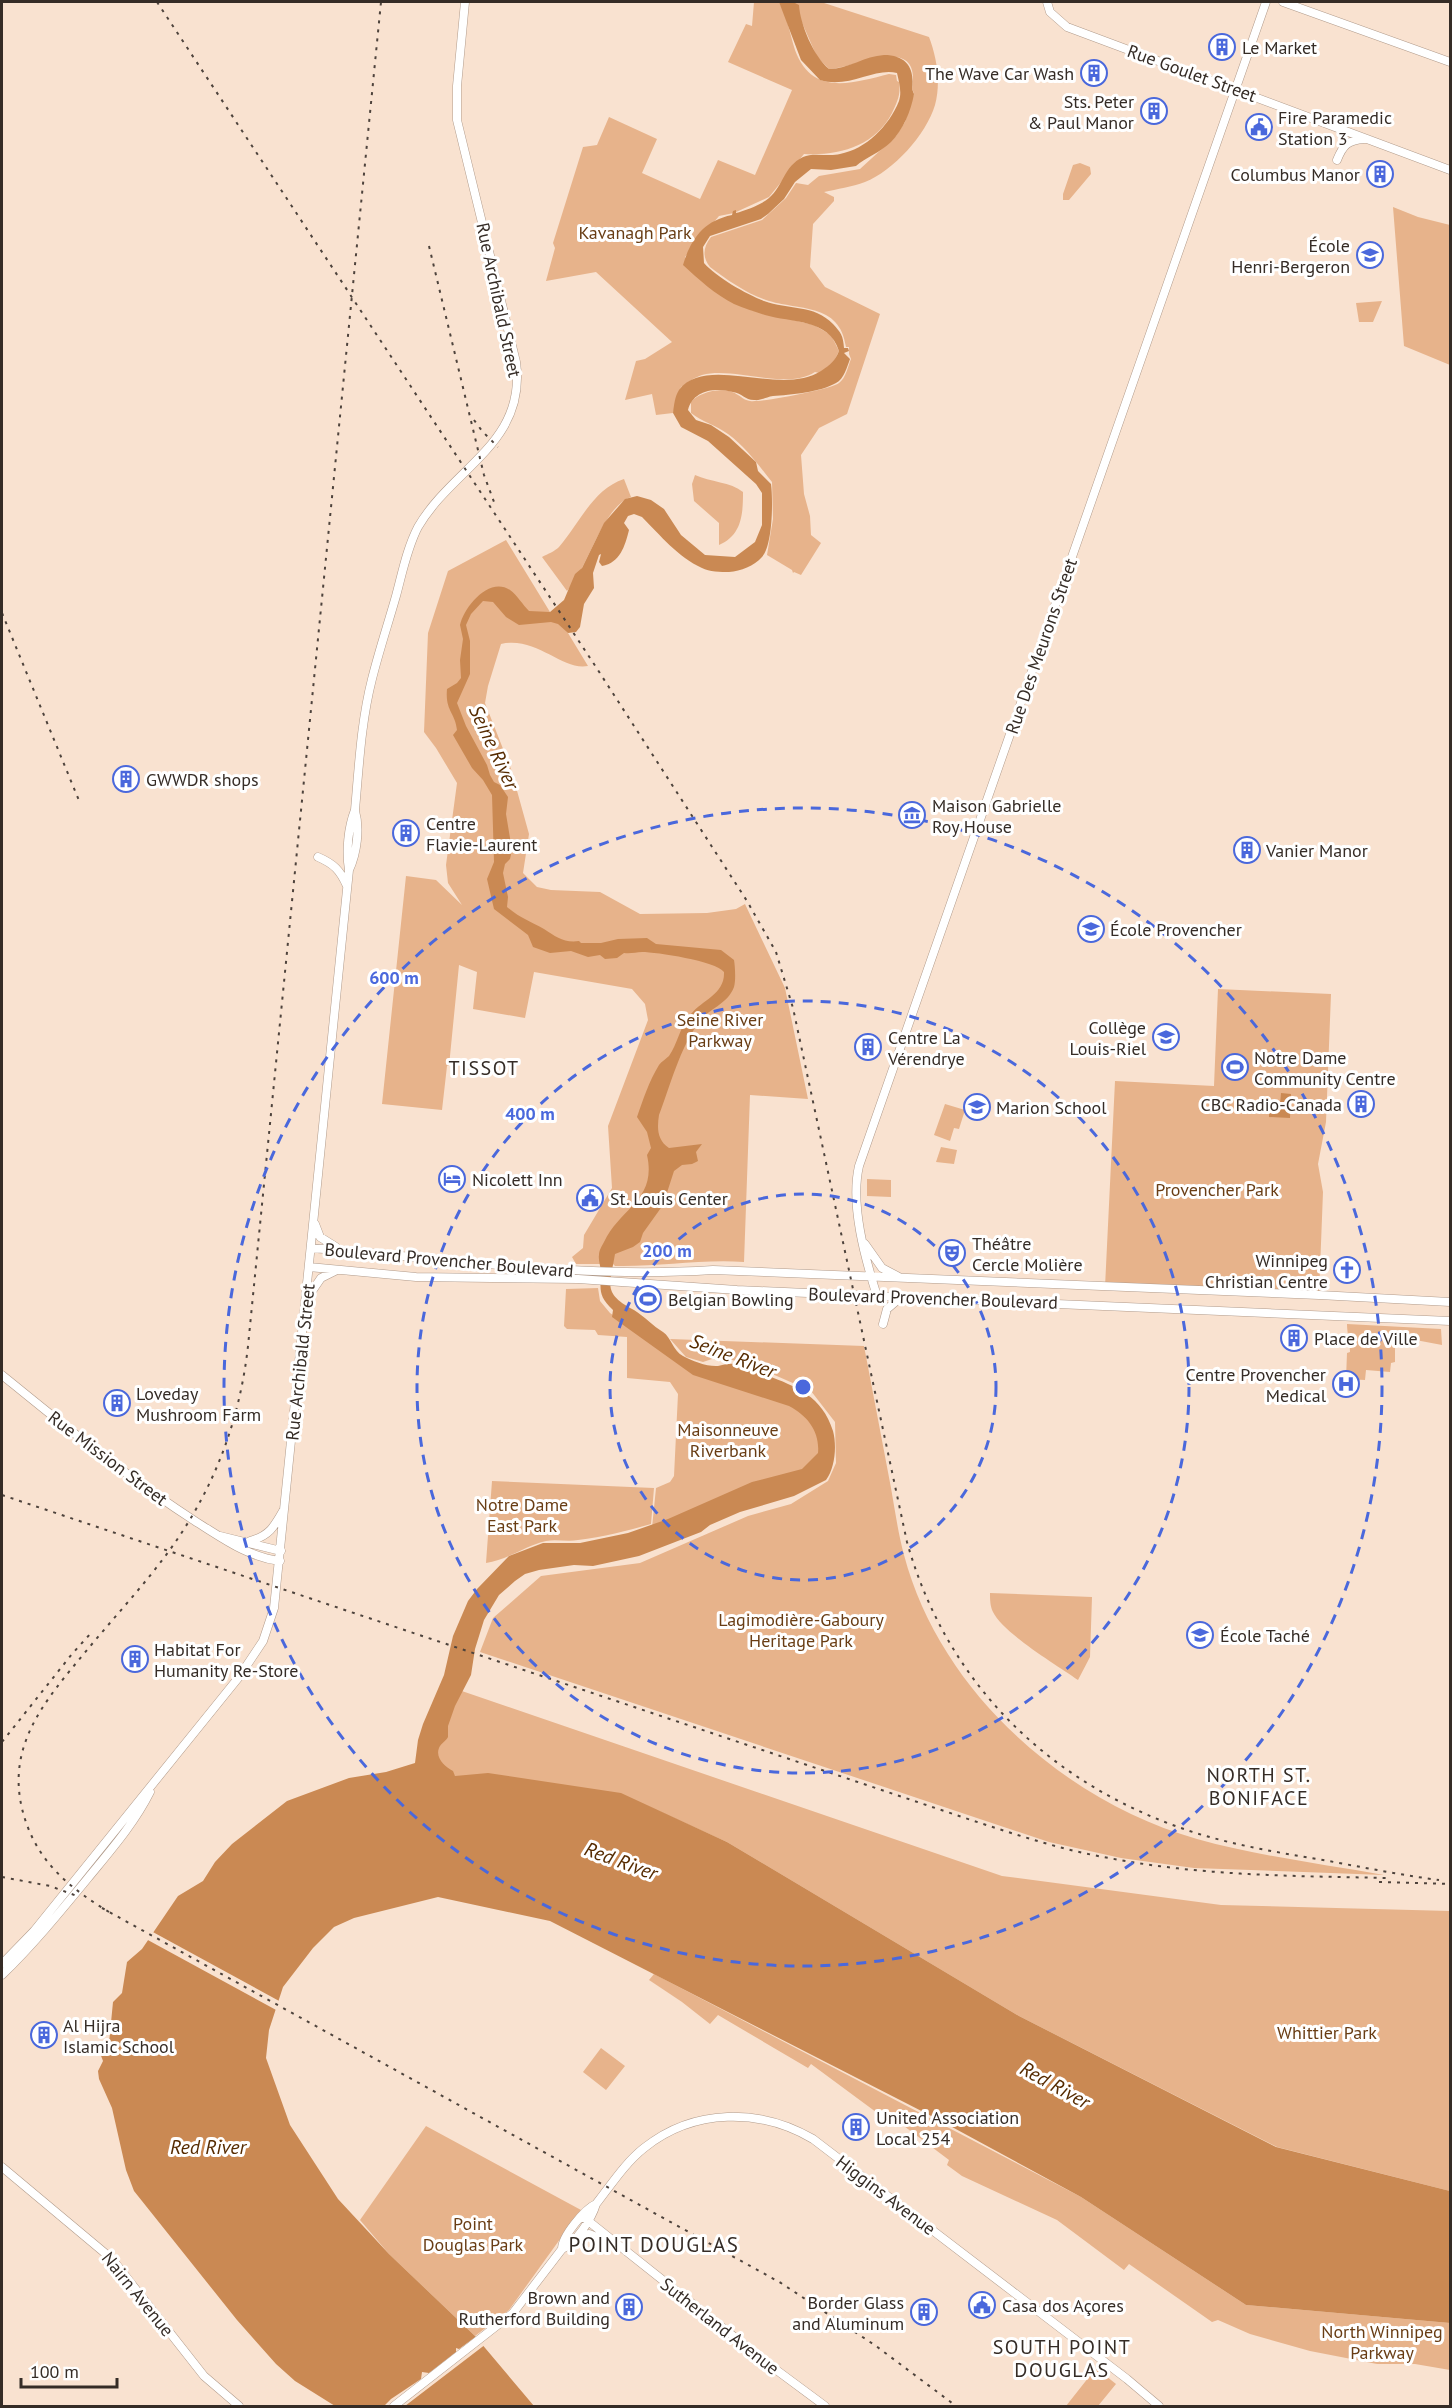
<svg xmlns="http://www.w3.org/2000/svg" width="1452" height="2408" font-family="'PT Sans',sans-serif">
<style>
.green{fill:#e7b38b}
.water{fill:#ca8953}
.pier{fill:#f9e2d0}
.lines{fill:none;stroke-linecap:round;stroke-linejoin:round}
.secondary-casing{stroke:#b19b8b;stroke-width:9}
.secondary{stroke:#fff;stroke-width:8}
.rail{stroke:#4e433c;stroke-width:2;stroke-dasharray:3 6;stroke-linecap:butt}
.ring{fill:none;stroke:#4a68dc;stroke-width:3;stroke-dasharray:10 8}
.labels{text-anchor:middle;dominant-baseline:central;stroke-width:6;stroke-linejoin:round;paint-order:stroke}
.poi-label{font-size:18px;fill:#352c26;stroke:#fff;text-anchor:start}
.street-label{font-size:18px;fill:#352c26;stroke:#fff}
.park-label{font-size:18px;fill:#693d14;stroke:#fff}
.water-label{font-size:20px;font-style:italic;fill:#562b00;stroke:#fff}
.neighbourhood-label{font-size:20px;letter-spacing:1.5px;fill:#352c26;stroke:#fff}
.quarter-label{font-size:21px;letter-spacing:1.5px;fill:#352c26;stroke:#fff}
.centre{fill:#4a68dc;stroke:#fff;stroke-width:3}
.ring-label{font-size:18px;text-anchor:middle;font-weight:bold;fill:#4a68dc;stroke:#fff;stroke-width:6;stroke-linejoin:round;paint-order:stroke}
</style>
<rect width="100%" height="100%" fill="#f9e2d0"/>
<path class="green" d="M754 2H779C787 16 790 34 795 50 812 97 853 83 889 74L896 75 897 81 899 82C901 95 897 102 892 113 875 146 839 156 804 154L769 197 734 213 719 216 685 257 703 282 712 288 751 310 814 325 831 335 839 351 833 363 819 373 815 372C785 391 735 366 702 375 695 377 687 383 681 387L673 413 656 415 652 394 625 400 636 361 645 359 672 342 596 272 546 281 555 248 553 243 583 147 597 145 609 117 657 139 642 173 700 199 718 160 755 175 792 90 728 62 746 24 752 26Z
M793 2H821L929 37C937 58 941 83 935 105 926 135 893 171 865 182 852 187 837 189 824 192L834 197V201L813 224 810 267 825 287 880 314 847 414 819 428 801 455 804 494 810 516 811 535 821 543 801 575 794 572 793 573 792 570 767 555 773 519 772 482C759 466 746 447 728 434 716 425 702 422 691 413V402C701 391 725 386 738 395 743 398 744 400 750 401 760 403 832 389 839 383 846 378 848 366 851 359L849 354V347H846C840 302 798 311 766 300 747 294 726 279 710 267 702 257 703 247 711 237L762 220 786 198 796 183 808 185 819 176 860 169 896 136 905 122 914 93 912 89C922 31 854 69 829 69L817 57Z
M1080 163 1090 167 1091 174 1069 200H1063V194L1073 165Z
M1393 207 1418 217 1450 225V365L1404 346Z
M1382 301 1373 322H1359L1356 303Z
M695 475C710 482 731 482 743 492 743 514 742 535 719 545V523L694 501 692 484Z
M624 479 631 497C602 507 588 569 567 591L542 557C548 554 555 551 559 547 579 524 593 489 624 479Z
M506 540 550 612 568 633 588 666C562 671 537 636 501 644L488 686 485 703 511 769 529 834 523 873 537 887 551 890 600 892 640 914 707 913 736 909 745 904 785 988 808 1099 750 1095 744 1262C701 1259 658 1267 615 1266L613 1264H576L572 1257 583 1248 584 1235 612 1188 608 1126 648 1020 645 1004 632 989 534 972 525 1018 473 1009 477 972 459 965 449 1066H447L442 1110 382 1104 406 876 436 880 462 905 448 883 446 865 457 783 436 748 424 732 428 633 448 571Z
M1218 989 1331 994 1326 1122 1318 1164 1323 1192 1319 1295 1105 1287 1115 1081 1214 1086Z
M945 1104 965 1110 959 1129 954 1128 950 1141 934 1135Z
M941 1147 957 1150 954 1164 936 1162Z
M867 1179 891 1180V1197L867 1196Z
M598 1288 600 1301 610 1313 695 1372 786 1401 813 1422 822 1443 814 1465 652 1528 656 1488 670 1482 674 1476 678 1394 670 1382 627 1378V1337L598 1335 595 1330 567 1329 564 1326 566 1289Z
M1347 1324 1441 1329 1442 1345 1405 1338 1395 1340V1362L1391 1363 1390 1372 1366 1370 1365 1380 1346 1379 1347 1353 1350 1352C1350 1344 1347 1333 1347 1324Z
M670 1339 864 1346C873 1393 882 1440 891 1488 895 1510 898 1533 904 1555 940 1691 1064 1801 1197 1839 1258 1856 1322 1864 1384 1875L1194 1868 1121 1858 1049 1842 480 1652 493 1618 541 1576 640 1563 748 1516 791 1504 828 1481 836 1463 835 1422 811 1391 770 1373 721 1356 703 1362 686 1357Z
M492 1481 654 1488 651 1524C627 1531 603 1537 578 1540 568 1542 556 1539 546 1541 525 1546 507 1560 486 1563Z
M990 1593 1092 1597 1090 1657 1078 1680C1057 1665 1004 1634 993 1612 990 1606 990 1599 990 1593Z
M456 1689 1002 1876 1221 1905 1450 1911V2191L1277 2147 1019 2016 727 1842 621 1794 455 1776 430 1767Z
M654 1974 1081 2197 1246 2305 1450 2323V2370L1415 2364H1377L1310 2351 1250 2334 1218 2320 1212 2322 1129 2264 1124 2270 1057 2220 962 2176 947 2165 949 2160 884 2111 880 2115 811 2064 808 2068 718 2015 710 2024 682 2002 649 1980Z
M601 2048 625 2066 606 2090 583 2072Z
M426 2126 581 2210 509 2310 475 2336 389 2254 360 2220Z
M1096 2368 1116 2384 1098 2406H1066Z"/>
<path class="water" d="M779 2H793L799 5C800 24 814 57 829 69 848 69 865 56 884 55 907 55 915 69 912 89L914 94C911 111 903 130 891 142 881 152 865 158 856 166L831 170 811 169 795 182 784 199 768 214 761 219 710 236 703 247 704 263C716 277 746 294 764 301 788 310 814 304 833 324 841 333 843 335 844 348H848L849 351 844 353 850 359C847 367 844 379 836 383 821 392 790 395 773 396 766 397 761 401 754 400 745 400 742 393 733 392 715 387 693 390 688 410L696 420 711 425 729 437 756 462 758 471 771 484C773 499 773 545 762 557 754 566 741 571 729 572 721 572 709 572 702 568 678 557 660 535 642 517L634 514 628 516 624 523 629 530C625 546 620 563 602 566L599 562 601 554 599 555 593 573 594 588 584 604 580 627 576 632 568 633 558 624 551 622 519 625 506 617 493 602 483 601 471 614 466 625 470 641V674L457 703 466 726 487 765 490 775 494 782 500 785 508 797 506 814 512 850 510 859 505 864 503 873 508 897 507 907C521 919 530 921 544 929 556 937 564 943 579 941L581 943H601L618 939 647 938 656 944 721 950 734 960C735 966 736 980 734 987 727 1005 709 1008 699 1022 679 1050 671 1084 659 1115 657 1128 657 1140 669 1148L702 1144 696 1152 698 1161 692 1164 682 1165 674 1171 663 1205 643 1233 640 1242 633 1247 615 1254C610 1285 602 1293 634 1310 644 1316 653 1326 663 1332 671 1337 673 1351 683 1356 692 1361 708 1367 718 1366 723 1365 729 1363 736 1364 746 1366 756 1372 766 1375 797 1387 822 1396 833 1431 837 1446 835 1468 826 1480L794 1496 740 1512 710 1525 701 1532 639 1556 593 1566 574 1565 539 1570 525 1574 515 1581 499 1595 484 1620 475 1649 471 1675 455 1706 448 1726V1737C446 1741 441 1743 439 1748 435 1758 445 1767 453 1771L455 1776 488 1773 621 1793 727 1842 1019 2016 1276 2147 1450 2191V2323L1246 2305 1081 2197 941 2121 550 1921 438 1897 354 1918 334 1927 313 1948 283 1987 269 2030 266 2058 290 2125 338 2199 389 2254 475 2336 534 2406H335L295 2381 276 2364 237 2320 134 2191 126 2170 112 2108 99 2079 98 2071 103 2061 100 2053 109 2043 113 2002 122 1993 127 1962 142 1949 178 1896 203 1881 215 1862 232 1844 287 1801 349 1778 386 1772 415 1763 418 1740 423 1724 444 1675 453 1636 468 1601 477 1589 509 1556 543 1543H580L628 1533 668 1519 752 1482 802 1469 818 1453C820 1432 808 1416 789 1406L693 1375 612 1317 613 1310C599 1296 600 1292 601 1273 601 1267 598 1260 599 1255 599 1250 602 1246 604 1242 621 1207 657 1200 647 1155L651 1148 647 1132 637 1117C643 1100 649 1081 659 1065 662 1061 666 1059 669 1056 678 1043 680 1026 691 1014 702 1000 725 994 724 972 716 961 656 952 642 952 636 952 631 954 624 953L617 958 605 959 600 955 588 957 571 951 550 953 533 947 528 935 494 909 487 879 494 862 492 795 483 780 472 768 453 735 457 730C455 712 445 711 447 689L457 683 461 678 460 660 463 639 460 625C464 607 489 576 510 590 517 595 523 605 529 611L550 612 564 600 575 574 582 568 604 523 625 499 637 496 651 500 664 509 681 535 705 555 735 557 755 542 762 525V493L756 484 708 441 681 427 673 413C674 405 675 396 679 390 706 354 781 397 821 371 830 365 835 361 839 351 829 318 791 323 765 315 755 312 744 308 734 304 716 295 698 279 683 265 691 239 703 221 732 215L733 211 736 210V213C746 210 761 205 769 198 784 185 783 167 803 157 813 152 829 157 840 154 866 149 889 126 899 101 902 92 899 82 897 73 875 67 849 89 820 80L801 60Z
M1281 1093 1291 1094 1290 1118 1269 1117V1105H1280Z"/>
<path class="pier" d="M151 1931 281 2002 278 2011 146 1939Z
M478 2335 486 2344 405 2406H384L391 2399 421 2379 422 2372 429 2373 456 2352V2348L459 2349Z"/>
<g class="lines">
<defs>
<path id="secondary" d="M1047 2 1050 12 1067 27 1450 170
M1283 2 1450 62
M1337 160C1343 145 1348 140 1364 139
M318 857C334 864 340 870 347 886
M349 870C357 853 360 828 355 811
M315 1224 320 1237 336 1247
M865 1244 882 1268 899 1277
M311 1248C445 1258 578 1279 713 1270L1319 1295 1450 1302
M309 1267 416 1277 578 1279 737 1290 1450 1321
M877 1296C865 1258 850 1205 859 1166L1266 2
M308 1297 321 1278 335 1271
M883 1324 887 1309 901 1297
M2 1375C66 1427 129 1479 198 1523 224 1539 248 1557 280 1561
M220 1536 281 1551
M250 1541C269 1536 274 1527 283 1511
M2 1964 34 1931 239 1677 263 1641 274 1608 349 870C346 851 348 828 355 810 359 766 361 722 372 679 379 651 388 624 396 596 402 574 407 548 418 527 453 467 527 443 516 362L457 120V86L465 2
M2 1975C33 1945 60 1912 88 1878 110 1851 134 1824 150 1792
M2 2167 112 2259 204 2376 239 2406
M582 2216 767 2363 825 2406
M576 2240 589 2234 614 2244
M562 2249C562 2236 585 2209 596 2204
M394 2406 513 2313 562 2249C576 2243 592 2218 596 2204 611 2185 625 2163 644 2148 694 2108 760 2108 813 2139L1127 2379 1159 2406"/>
</defs>
<use href="#secondary" class="secondary-casing"/>
<use href="#secondary" class="secondary"/>
<path class="rail" d="M157 2 594 664 747 901 776 952 793 1008 907 1542C948 1688 1055 1789 1199 1834 1239 1846 1281 1853 1323 1860 1362 1867 1400 1875 1439 1880
M429 246 484 475 494 502
M474 420 482 431 498 447
M2 613 80 803
M2 1495 971 1820C1017 1835 1062 1850 1109 1858 1201 1876 1295 1876 1388 1878
M2 1742 72 1654 91 1633
M2 1877 50 1886 77 1896
M1379 1882 1450 1884
M102 1908 781 2283 876 2346 956 2406
M109 1912C73 1890 42 1866 27 1825 0 1751 43 1703 87 1650 116 1615 148 1581 174 1544 216 1484 240 1418 248 1346L381 2"/>
</g>
<g class="ring">
<circle cx="803" cy="1387" r="193"/>
<circle cx="803" cy="1387" r="386"/>
<circle cx="803" cy="1387" r="579"/>
</g>
<defs>
<symbol id="building-ring" viewBox="-11 -11 22 22"><circle r="9.5" fill="#fff" stroke="#4a68dc" stroke-width="1.5"/><path d="M-4-6H4V6H1V3H-1V6H-4ZM-2.5-4.3h1.7v1.8h-1.7ZM.8-4.3h1.7v1.8H.8ZM-2.5-1h1.7V.8h-1.7ZM.8-1h1.7V.8H.8Z" fill="#4a68dc"/></symbol>
<symbol id="civic-ring" viewBox="-11 -11 22 22"><circle r="9.5" fill="#fff" stroke="#4a68dc" stroke-width="1.5"/><path d="M-.6-6.5H3V-4.5H.6V-3L4-1V1h2V6H-6V1h2V-1L-.6-3ZM-1.2 2.5V6h2.4V2.5Z" fill="#4a68dc"/></symbol>
<symbol id="school-ring" viewBox="-11 -11 22 22"><circle r="9.5" fill="#fff" stroke="#4a68dc" stroke-width="1.5"/><path d="M0-5L7-2L0 1L-7-2ZM-4 1L0 2.5L4 1V4Q0 6-4 4Z" fill="#4a68dc"/></symbol>
<symbol id="museum-ring" viewBox="-11 -11 22 22"><circle r="9.5" fill="#fff" stroke="#4a68dc" stroke-width="1.5"/><path d="M0-6L6-3V-2H-6V-3ZM-5-1h2V3h-2ZM-1-1h2V3h-2ZM3-1h2V3H3ZM-6 4H6V6H-6Z" fill="#4a68dc"/></symbol>
<symbol id="stadium-ring" viewBox="-11 -11 22 22"><circle r="9.5" fill="#fff" stroke="#4a68dc" stroke-width="1.5"/><path d="M0-5a6.5 5 0 1 0 0 10a6.5 5 0 1 0 0-10ZM-3.5-1.8h7v3.6h-7Z" fill="#4a68dc"/></symbol>
<symbol id="hotel-ring" viewBox="-11 -11 22 22"><circle r="9.5" fill="#fff" stroke="#4a68dc" stroke-width="1.5"/><path d="M-6-4.5h1.5V1H6V5H4.5V3h-9V5H-6ZM-4 0a1.8 1.8 0 1 1 3.6 0ZM.5 0V-2.5h3Q6-2.5 6 0Z" fill="#4a68dc"/></symbol>
<symbol id="theatre-ring" viewBox="-11 -11 22 22"><circle r="9.5" fill="#fff" stroke="#4a68dc" stroke-width="1.5"/><path d="M-5-5.5Q0-4 5-5.5V0Q5 5 0 6Q-5 5-5 0ZM-3.3-2.5H-1v1.5H-3.3ZM1-2.5H3.3v1.5H1ZM-2.8 1Q0 5.5 2.8 1Z" fill="#4a68dc"/></symbol>
<symbol id="church-ring" viewBox="-11 -11 22 22"><circle r="9.5" fill="#fff" stroke="#4a68dc" stroke-width="1.5"/><path d="M-1.2-6h2.4v3.5h3.3v2.4h-3.3V6h-2.4V-.1h-3.3v-2.4h3.3Z" fill="#4a68dc"/></symbol>
<symbol id="hospital-ring" viewBox="-11 -11 22 22"><circle r="9.5" fill="#fff" stroke="#4a68dc" stroke-width="1.5"/><path d="M-5-5h3v3.5h4V-5h3V5h-3V1.5h-4V5h-3Z" fill="#4a68dc"/></symbol>
</defs>
<g fill-rule="evenodd">
<use href="#building-ring" x="1207" y="32" width="30" height="30"/>
<use href="#building-ring" x="1079" y="58" width="30" height="30"/>
<use href="#building-ring" x="1139" y="96" width="30" height="30"/>
<use href="#civic-ring" x="1244" y="112" width="30" height="30"/>
<use href="#building-ring" x="1365" y="159" width="30" height="30"/>
<use href="#school-ring" x="1355" y="240" width="30" height="30"/>
<use href="#building-ring" x="111" y="764" width="30" height="30"/>
<use href="#museum-ring" x="897" y="800" width="30" height="30"/>
<use href="#building-ring" x="391" y="818" width="30" height="30"/>
<use href="#building-ring" x="1232" y="835" width="30" height="30"/>
<use href="#school-ring" x="1076" y="914" width="30" height="30"/>
<use href="#school-ring" x="1151" y="1022" width="30" height="30"/>
<use href="#building-ring" x="853" y="1032" width="30" height="30"/>
<use href="#stadium-ring" x="1220" y="1052" width="30" height="30"/>
<use href="#building-ring" x="1346" y="1089" width="30" height="30"/>
<use href="#school-ring" x="962" y="1092" width="30" height="30"/>
<use href="#hotel-ring" x="437" y="1164" width="30" height="30"/>
<use href="#civic-ring" x="575" y="1183" width="30" height="30"/>
<use href="#theatre-ring" x="937" y="1238" width="30" height="30"/>
<use href="#church-ring" x="1332" y="1255" width="30" height="30"/>
<use href="#stadium-ring" x="633" y="1284" width="30" height="30"/>
<use href="#building-ring" x="1279" y="1323" width="30" height="30"/>
<use href="#hospital-ring" x="1331" y="1369" width="30" height="30"/>
<use href="#building-ring" x="102" y="1388" width="30" height="30"/>
<use href="#school-ring" x="1185" y="1620" width="30" height="30"/>
<use href="#building-ring" x="120" y="1644" width="30" height="30"/>
<use href="#building-ring" x="29" y="2020" width="30" height="30"/>
<use href="#building-ring" x="841" y="2112" width="30" height="30"/>
<use href="#civic-ring" x="967" y="2290" width="30" height="30"/>
<use href="#building-ring" x="614" y="2292" width="30" height="30"/>
<use href="#building-ring" x="909" y="2297" width="30" height="30"/>
</g>
<g class="labels">
<g class="poi-label">
<text x="1242" y="47">Le Market</text>
<text x="1074" y="73" text-anchor="end">The Wave Car Wash</text>
<text x="1134" y="101" text-anchor="end">Sts. Peter<tspan x="1134" dy="21">&amp; Paul Manor</tspan></text>
<text x="1278" y="117">Fire Paramedic<tspan x="1278" dy="21">Station 3</tspan></text>
<text x="1360" y="174" text-anchor="end">Columbus Manor</text>
<text x="1350" y="245" text-anchor="end">École<tspan x="1350" dy="21">Henri-Bergeron</tspan></text>
<text x="146" y="779">GWWDR shops</text>
<text x="932" y="805">Maison Gabrielle<tspan x="932" dy="21">Roy House</tspan></text>
<text x="426" y="823">Centre<tspan x="426" dy="21">Flavie-Laurent</tspan></text>
<text x="1266" y="850">Vanier Manor</text>
<text x="1110" y="929">École Provencher</text>
<text x="1146" y="1027" text-anchor="end">Collège<tspan x="1146" dy="21">Louis-Riel</tspan></text>
<text x="888" y="1037">Centre La<tspan x="888" dy="21">Vérendrye</tspan></text>
<text x="1254" y="1057">Notre Dame<tspan x="1254" dy="21">Community Centre</tspan></text>
<text x="1342" y="1104" text-anchor="end">CBC Radio-Canada</text>
<text x="996" y="1107">Marion School</text>
<text x="472" y="1179">Nicolett Inn</text>
<text x="610" y="1198">St. Louis Center</text>
<text x="972" y="1243">Théâtre<tspan x="972" dy="21">Cercle Molière</tspan></text>
<text x="1328" y="1260" text-anchor="end">Winnipeg<tspan x="1328" dy="21">Christian Centre</tspan></text>
<text x="668" y="1299">Belgian Bowling</text>
<text x="1314" y="1338">Place de Ville</text>
<text x="1326" y="1374" text-anchor="end">Centre Provencher<tspan x="1326" dy="21">Medical</tspan></text>
<text x="136" y="1393">Loveday<tspan x="136" dy="21">Mushroom Farm</tspan></text>
<text x="1220" y="1635">École Taché</text>
<text x="154" y="1649">Habitat For<tspan x="154" dy="21">Humanity Re-Store</tspan></text>
<text x="63" y="2025">Al Hijra<tspan x="63" dy="21">Islamic School</tspan></text>
<text x="876" y="2117">United Association<tspan x="876" dy="21">Local 254</tspan></text>
<text x="610" y="2297" text-anchor="end">Brown and<tspan x="610" dy="21">Rutherford Building</tspan></text>
<text x="904" y="2302" text-anchor="end">Border Glass<tspan x="904" dy="21">and Aluminum</tspan></text>
<text x="1002" y="2305">Casa dos Açores</text>
</g>
<g class="street-label">
<text transform="translate(1192 73) rotate(20)">Rue Goulet Street</text>
<text transform="translate(499 300) rotate(78)">Rue Archibald Street</text>
<text transform="translate(1041 646) rotate(-71)">Rue Des Meurons Street</text>
<text transform="translate(449 1260) rotate(5)">Boulevard Provencher Boulevard</text>
<text transform="translate(933 1298) rotate(2)">Boulevard Provencher Boulevard</text>
<text transform="translate(300 1362) rotate(-84)">Rue Archibald Street</text>
<text transform="translate(108 1458) rotate(37)">Rue Mission Street</text>
<text transform="translate(886 2195) rotate(37)">Higgins Avenue</text>
<text transform="translate(138 2294) rotate(51)">Nairn Avenue</text>
<text transform="translate(720 2326) rotate(38)">Sutherland Avenue</text>
</g>
<g class="park-label">
<text x="635" y="232">Kavanagh Park</text>
<text x="720" y="1019">Seine River<tspan x="720" dy="21">Parkway</tspan></text>
<text x="1217" y="1189">Provencher Park</text>
<text x="728" y="1429">Maisonneuve<tspan x="728" dy="21">Riverbank</tspan></text>
<text x="522" y="1504">Notre Dame<tspan x="522" dy="21">East Park</tspan></text>
<text x="801" y="1619">Lagimodière-Gaboury<tspan x="801" dy="21">Heritage Park</tspan></text>
<text x="1327" y="2032">Whittier Park</text>
<text x="473" y="2223">Point<tspan x="473" dy="21">Douglas Park</tspan></text>
<text x="1382" y="2331">North Winnipeg<tspan x="1382" dy="21">Parkway</tspan></text>
</g>
<g class="water-label">
<text transform="translate(494 747) rotate(65)">Seine River</text>
<text transform="translate(733 1356) rotate(21)">Seine River</text>
<text transform="translate(621 1861) rotate(20)">Red River</text>
<text transform="translate(1055 2085) rotate(29)">Red River</text>
<text x="208" y="2147">Red River</text>
</g>
<g class="neighbourhood-label">
<text x="484" y="1068">TISSOT</text>
<text x="1259" y="1775">NORTH ST.<tspan x="1259" dy="23">BONIFACE</tspan></text>
<text x="1062" y="2347">SOUTH POINT<tspan x="1062" dy="23">DOUGLAS</tspan></text>
</g>
<g class="quarter-label">
<text x="654" y="2244">POINT DOUGLAS</text>
</g>
</g>
<circle cx="803" cy="1387" r="9" class="centre"/>
<g class="ring-label">
<text x="394" y="984">600 m</text>
<text x="530" y="1120">400 m</text>
<text x="667" y="1257">200 m</text>
</g>
<rect width="1452" height="2408" fill="none" stroke="#352c26" stroke-width="6"/>
<path d="M21 2378v9h96v-9" fill="none" stroke="#352c26" stroke-width="3"/>
<text x="30" y="2378" font-size="18" fill="#352c26" stroke="#ffffff" stroke-width="4.5" paint-order="stroke">100 m</text>
</svg>
